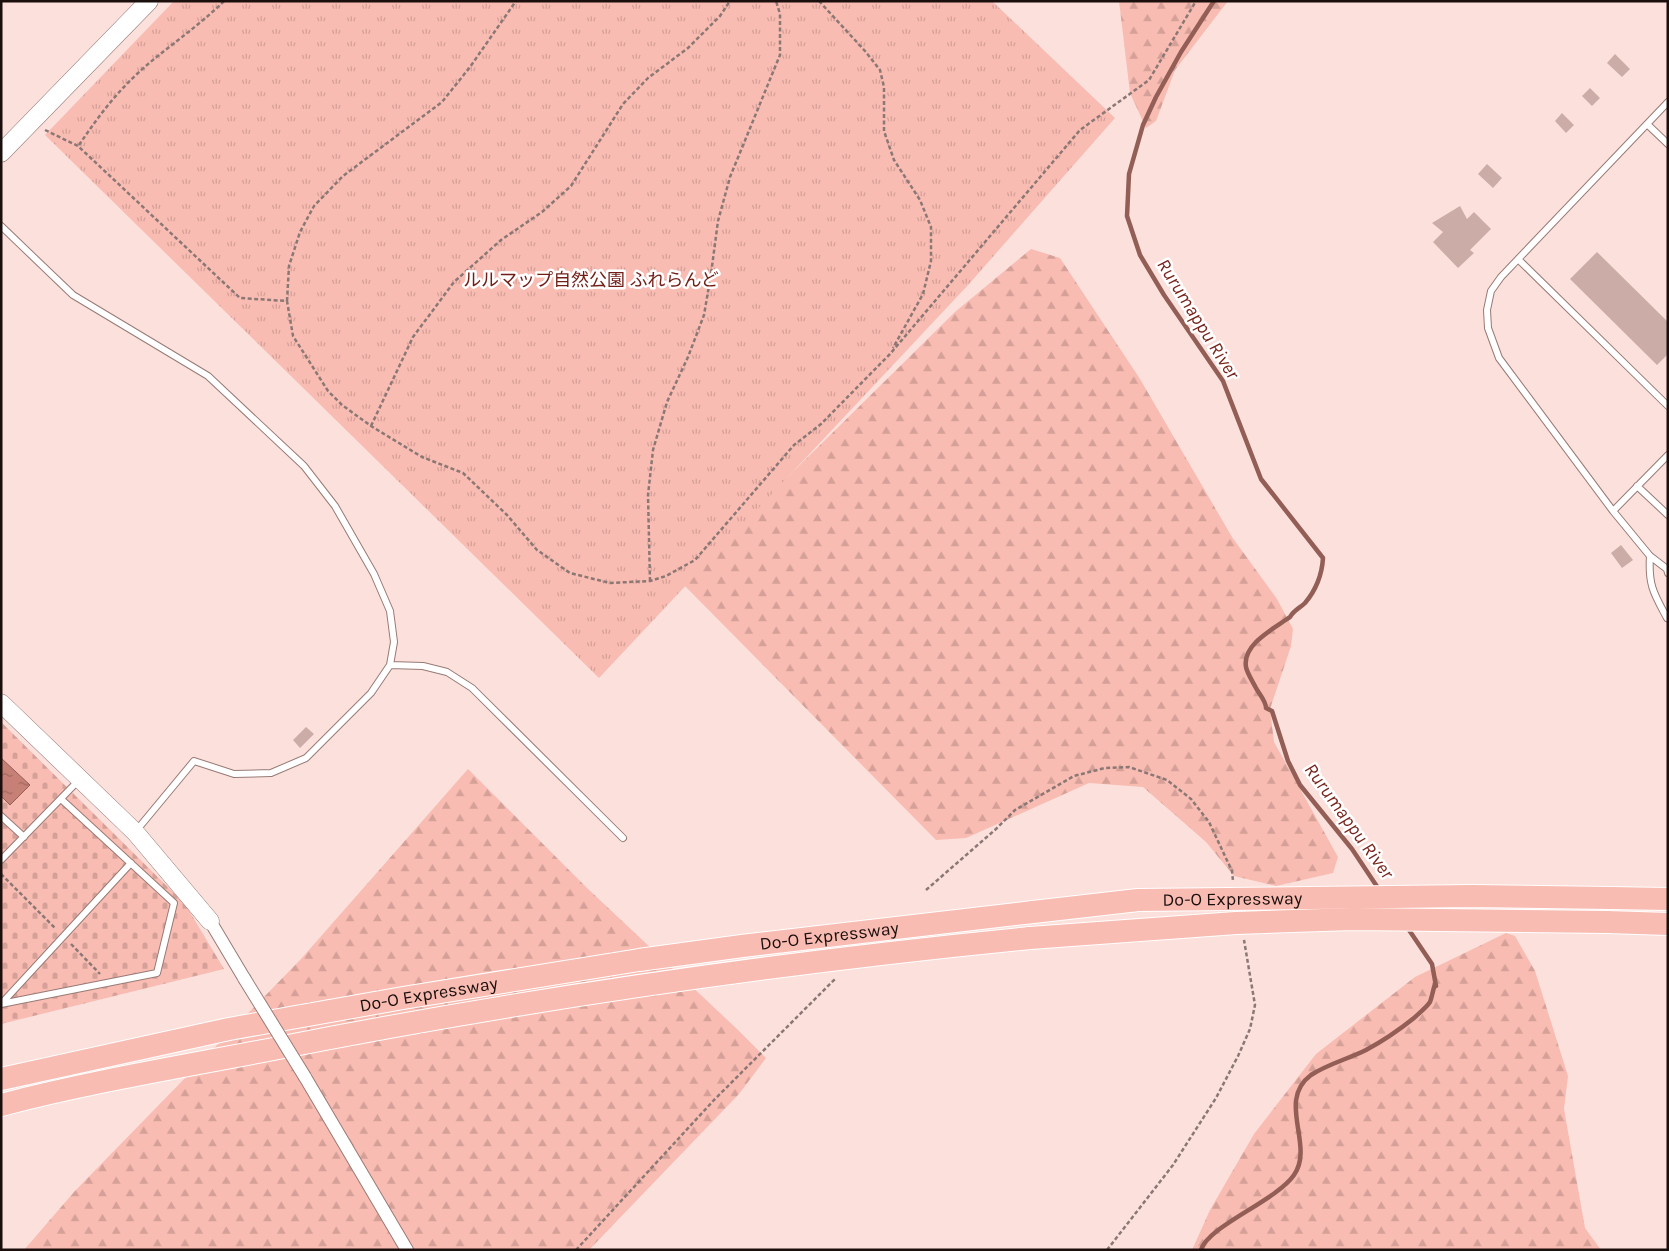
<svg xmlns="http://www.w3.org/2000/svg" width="1669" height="1251" font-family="Karla,'Noto Sans JP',sans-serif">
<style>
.forest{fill:url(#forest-firs)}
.cemetery{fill:url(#cemetery-stones)}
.park{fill:url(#park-tufts)}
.water{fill:url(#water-ripples);stroke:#925e56}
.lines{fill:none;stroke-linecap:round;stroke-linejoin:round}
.stream{stroke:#925e56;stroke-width:4.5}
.building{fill:#ccaca7}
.lane-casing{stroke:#987a75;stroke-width:8}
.street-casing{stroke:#987a75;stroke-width:14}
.secondary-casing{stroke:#987a75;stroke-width:19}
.highway-casing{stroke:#fff;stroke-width:24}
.path{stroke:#8b7875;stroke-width:2.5;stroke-dasharray:4 2.5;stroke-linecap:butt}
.lane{stroke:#fff;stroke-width:6}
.street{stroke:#fff;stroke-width:12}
.secondary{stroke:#fff;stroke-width:18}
.highway{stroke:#f8bcb2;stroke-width:22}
.street-bridge-casing{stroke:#987a75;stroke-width:14;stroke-linecap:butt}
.highway-bridge-casing{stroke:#fff;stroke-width:24;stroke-linecap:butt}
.street-bridge{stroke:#fff;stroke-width:12}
.highway-bridge{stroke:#f8bcb2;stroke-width:22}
.labels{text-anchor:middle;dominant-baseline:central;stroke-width:5;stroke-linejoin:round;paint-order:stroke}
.park-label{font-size:18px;fill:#711d16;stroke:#fff}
.street-label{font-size:18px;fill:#1a0f0d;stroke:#fff}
.water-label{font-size:19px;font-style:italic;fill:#77231b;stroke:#fff}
</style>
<defs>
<pattern id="forest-firs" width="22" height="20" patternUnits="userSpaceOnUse" patternTransform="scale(1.25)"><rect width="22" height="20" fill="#f9bcb2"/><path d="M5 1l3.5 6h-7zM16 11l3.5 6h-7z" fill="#d5a098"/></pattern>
<pattern id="cemetery-stones" width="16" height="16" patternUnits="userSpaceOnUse" patternTransform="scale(1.25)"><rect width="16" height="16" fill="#f9bcb2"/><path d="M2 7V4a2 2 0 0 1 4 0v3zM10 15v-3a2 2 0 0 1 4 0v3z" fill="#d5a098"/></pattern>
<pattern id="park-tufts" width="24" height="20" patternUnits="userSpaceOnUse" patternTransform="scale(1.25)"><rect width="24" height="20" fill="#f9bcb2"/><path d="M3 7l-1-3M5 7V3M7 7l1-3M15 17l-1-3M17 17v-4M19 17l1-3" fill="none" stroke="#d5a098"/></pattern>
<pattern id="water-ripples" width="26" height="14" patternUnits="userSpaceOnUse" patternTransform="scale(1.25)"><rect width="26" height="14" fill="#c68075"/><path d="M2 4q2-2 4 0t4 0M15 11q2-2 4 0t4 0" fill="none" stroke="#a0675e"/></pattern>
</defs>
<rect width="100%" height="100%" fill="#fbe0dc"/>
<path class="forest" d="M1119 1H1228L1175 70 1156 121 1146 128 1130 93Z
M1031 249 1060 258 1140 379 1232 537 1277 599 1293 629 1291 646 1270 709 1274 742 1338 857 1333 873 1276 886 1234 876 1206 842 1143 787 1089 783 966 838 936 840 681 582 955 312Z
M468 769 586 887 737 1029 766 1058 739 1094 589 1250H24L74 1192 301 959Z
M1506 933 1515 936 1535 971 1568 1076 1564 1109 1585 1228 1601 1250H1192L1210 1210 1254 1134 1316 1054 1415 977Z"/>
<path class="cemetery" d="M1 722 185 904 224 969 1 1024Z"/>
<path class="park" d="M174 1H992L1115 118 969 284 599 678 45 135Z"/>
<path class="water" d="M1 758 30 785 10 805 1 796Z"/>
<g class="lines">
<path class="stream" d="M1214 1 1181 52 1156 97 1143 125 1129 174 1127 216 1140 255 1164 295 1223 381 1261 479 1323 558C1322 574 1316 590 1305 603 1300 608 1294 610 1290 617 1275 628 1242 644 1246 667 1247 673 1253 682 1256 688 1259 694 1266 701 1266 708L1272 711 1288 761 1300 785 1352 849 1380 891
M1201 1250C1208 1226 1276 1201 1294 1175 1315 1145 1276 1101 1311 1075 1328 1064 1348 1059 1366 1050 1383 1041 1399 1030 1414 1018 1419 1013 1426 1008 1430 1002 1432 997 1433 990 1435 984L1436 986 1432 964 1407 927"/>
</g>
<path class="building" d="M1615 54 1630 69 1622 77 1607 63Z
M1590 88 1600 98 1592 106 1582 96Z
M1562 113 1574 125 1566 133 1555 121Z
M1487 164 1502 178 1493 188 1478 174Z
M1460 206 1467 219 1474 212 1491 229 1470 250 1474 253 1458 268 1433 242 1443 232 1432 223Z
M1597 252 1668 322V354L1657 365 1570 279Z
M1621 545 1633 560 1622 568 1611 553Z
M306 727 314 734 300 748 293 740Z"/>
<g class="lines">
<defs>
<path id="lane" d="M1668 102 1501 277 1491 291 1487 310 1488 328 1499 358 1613 511 1650 556 1667 569 1668 573
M1647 124 1668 144
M1 226 73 295 208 376 304 466 335 506 374 574 390 611 394 642 390 665 371 693 306 758 271 773 234 774 194 761 136 831
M1518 259 1668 406
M1637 486 1668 515
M1613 511 1668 455
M1650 556C1648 585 1654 594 1667 618
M390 665 423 666 447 672 472 688 623 838
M1 816 24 837
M1 860 79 780
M1 1004 157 973 174 903 61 799
M1 1004 131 863"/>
<path id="street" d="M210 921 244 978
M305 1077 407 1250"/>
<path id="secondary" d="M1 153 149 1
M1 703 135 832 210 921"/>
<g id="highway">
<path d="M1610 898 1668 899"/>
<path d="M1607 922 1668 924"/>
<path id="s1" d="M1 1079 229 1029 403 998 639 960 742 946 1033 912"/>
<path d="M1 1105C89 1082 179 1067 268 1050 520 1000 775 963 1030 938"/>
</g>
</defs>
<use href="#lane" class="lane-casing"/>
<use href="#street" class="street-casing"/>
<use href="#secondary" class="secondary-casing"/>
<use href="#highway" class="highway-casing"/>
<path class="path" d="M819 1 865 51 880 70 884 87V131L894 160 920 200 931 227V261L923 294 893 348
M45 130 78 146 240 298 287 301 293 336 328 391 342 405 371 426 422 457 463 473 507 515 537 550 570 573 610 583 650 581 666 576 695 560 794 445 821 424 890 354 1080 130 1149 80 1196 1
M79 145C96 120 114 95 138 73 165 48 197 28 224 1
M287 301 289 266 300 232 314 206 343 176 442 102 470 67 516 1
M371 426 413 337 454 282 501 240 542 212 571 186 623 104 648 78 688 48 720 16 730 1
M650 581 648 495 653 450 667 402 688 357 704 315 711 274 718 221 730 177 780 55V14L776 1
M1 874 56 929
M926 890 996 829 1015 810 1074 776 1105 768 1129 767 1167 780 1191 799 1209 822 1232 871 1233 881
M71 944 100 974
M576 1250 714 1100 836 978
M1107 1250 1173 1165 1216 1098 1238 1056 1250 1029 1255 1005 1244 940"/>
<use href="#lane" class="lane"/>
<use href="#street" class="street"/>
<use href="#secondary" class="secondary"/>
<use href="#highway" class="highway"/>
<defs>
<path id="street-bridge" d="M244 978 305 1077"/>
<g id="highway-bridge">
<path id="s2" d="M1033 912 1138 900 1472 896 1610 898"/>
<path d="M1030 938 1236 923 1353 919 1607 922"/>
</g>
</defs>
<use href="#street-bridge" class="street-bridge-casing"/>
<use href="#highway-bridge" class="highway-bridge-casing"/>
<use href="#street-bridge" class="street-bridge"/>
<use href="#highway-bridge" class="highway-bridge"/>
</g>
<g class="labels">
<g class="park-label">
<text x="591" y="280">ルルマップ自然公園 ふれらんど</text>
</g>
<g class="street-label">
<text stroke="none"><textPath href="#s2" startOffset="200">Do-O Expressway</textPath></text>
<text stroke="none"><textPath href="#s1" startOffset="841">Do-O Expressway</textPath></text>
<text stroke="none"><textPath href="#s1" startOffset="436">Do-O Expressway</textPath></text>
</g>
<g class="water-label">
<text transform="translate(1198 319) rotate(58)">Rurumappu River</text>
<text transform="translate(1349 821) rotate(54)">Rurumappu River</text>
</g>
</g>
<rect width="1669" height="1251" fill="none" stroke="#1a0f0d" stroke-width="5"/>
</svg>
